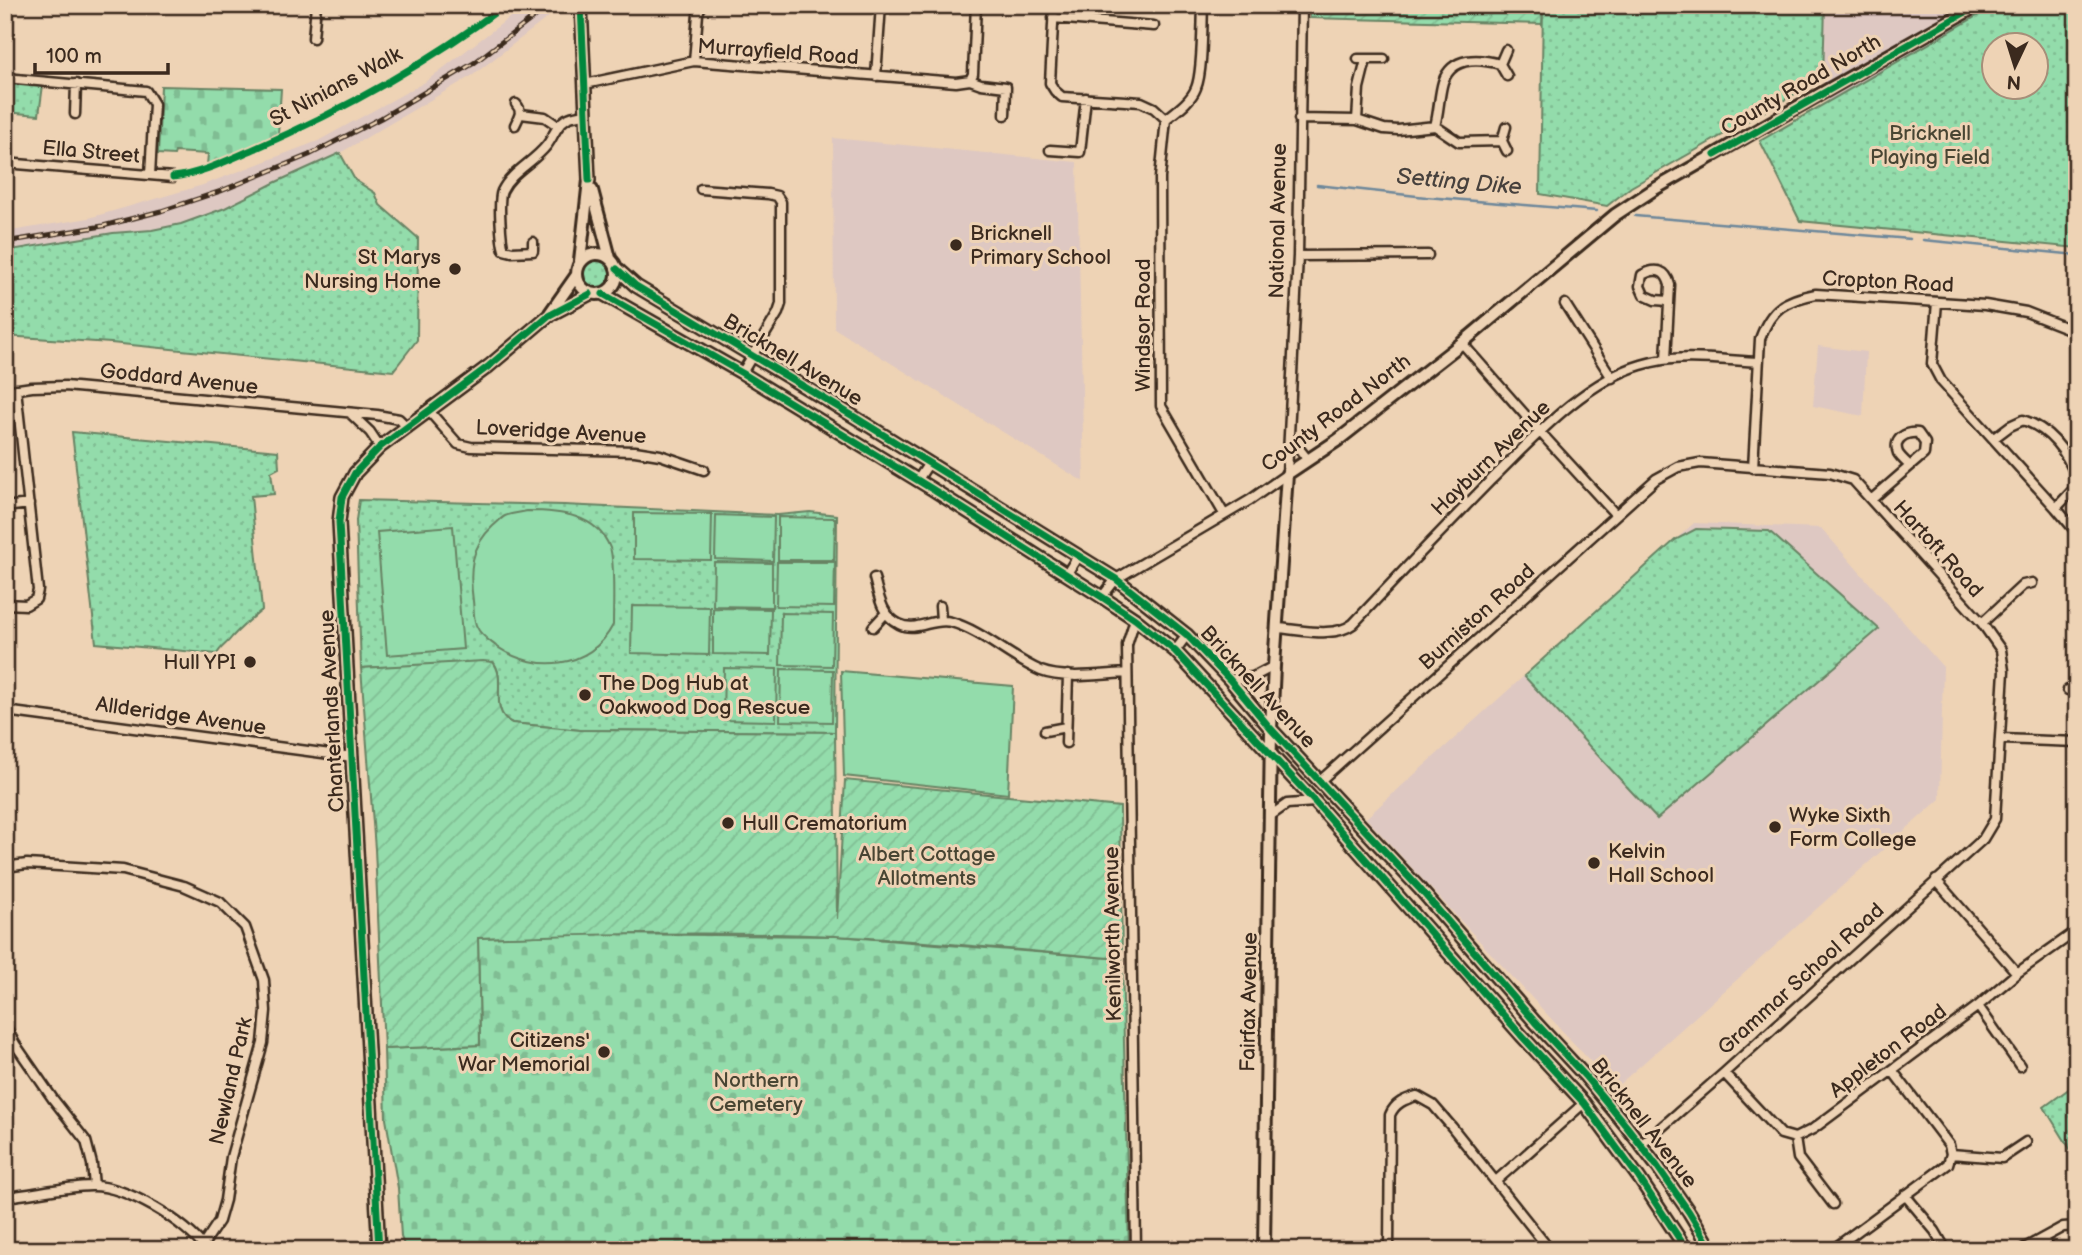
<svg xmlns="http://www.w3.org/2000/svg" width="2082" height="1255" font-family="'Balsamiq Sans',sans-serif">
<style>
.built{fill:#dec8c2}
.grass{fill:url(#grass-dots);stroke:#678364;stroke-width:2;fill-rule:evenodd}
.cemetery{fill:url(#cemetery-stones);stroke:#678364;stroke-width:2}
.garden{fill:url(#garden-furrows);stroke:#678364;stroke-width:2}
.pitch{fill:#93dcab;stroke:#678364;stroke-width:2}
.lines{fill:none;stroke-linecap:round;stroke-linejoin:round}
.stream{stroke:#6d879a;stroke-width:2.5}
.minor-casing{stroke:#3b2a1e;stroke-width:13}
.tertiary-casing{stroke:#3b2a1e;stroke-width:16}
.minor{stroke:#eed3b5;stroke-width:8}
.tertiary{stroke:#eed3b5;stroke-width:10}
.rail-casing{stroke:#3b2a1e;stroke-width:5}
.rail{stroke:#eed3b5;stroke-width:2.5;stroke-dasharray:8;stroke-linecap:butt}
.cycleway-casing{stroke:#eed3b5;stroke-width:11}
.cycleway{stroke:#00873e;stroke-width:7}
.poi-dot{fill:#3b2a1e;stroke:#eed3b5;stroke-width:2.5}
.labels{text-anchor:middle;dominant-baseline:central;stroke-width:6;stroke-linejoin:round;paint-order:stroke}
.street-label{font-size:21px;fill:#3b2a1e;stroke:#eed3b5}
.park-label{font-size:21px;fill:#484533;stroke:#eed3b5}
.poi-label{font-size:21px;fill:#3b2a1e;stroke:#eed3b5;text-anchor:start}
.water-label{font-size:23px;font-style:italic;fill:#47413d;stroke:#eed3b5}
</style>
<defs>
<pattern id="grass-dots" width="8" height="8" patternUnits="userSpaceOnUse" patternTransform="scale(1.75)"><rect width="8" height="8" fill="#93dcab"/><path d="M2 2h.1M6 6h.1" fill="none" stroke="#80bd93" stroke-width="1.8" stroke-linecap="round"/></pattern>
<pattern id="cemetery-stones" width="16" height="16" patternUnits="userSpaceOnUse" patternTransform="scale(1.75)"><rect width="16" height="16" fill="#93dcab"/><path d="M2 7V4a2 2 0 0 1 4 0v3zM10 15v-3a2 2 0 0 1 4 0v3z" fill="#80bd93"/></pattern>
<pattern id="garden-furrows" width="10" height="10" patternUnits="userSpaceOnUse" patternTransform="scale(1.75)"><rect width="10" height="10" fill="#93dcab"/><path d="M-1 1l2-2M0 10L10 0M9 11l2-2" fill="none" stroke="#80bd93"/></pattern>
</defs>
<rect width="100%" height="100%" fill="#eed3b5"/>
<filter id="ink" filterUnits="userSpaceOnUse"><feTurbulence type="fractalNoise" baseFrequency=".0143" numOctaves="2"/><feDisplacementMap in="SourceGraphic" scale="14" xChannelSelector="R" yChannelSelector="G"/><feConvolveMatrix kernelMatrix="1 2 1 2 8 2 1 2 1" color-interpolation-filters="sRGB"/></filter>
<g filter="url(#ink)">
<path class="built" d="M526 5H564L473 75 340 153 274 183 225 208 181 224 152 230 113 233 5 251V232L89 218 203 185 318 141 425 82Z
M1825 5H1996L1828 102 1823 78Z
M833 138 1077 162 1084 482 834 328Z
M1818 346 1866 352 1863 416 1813 406Z
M1694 523 1821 528 1943 667 1940 799 1614 1089 1603 1075 1366 818Z"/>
<path class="grass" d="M1543 5H1825L1823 78 1631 187 1607 206 1540 194Z
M1996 5H2077V248L1800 221 1760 141ZM1994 46H2036V88H1994Z
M5 81 43 85 39 115 5 112Z
M340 153 355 180 375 193 380 205 418 238 417 340 393 371 111 343 5 336V251L113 233 152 230 181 224 225 208 274 183Z
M583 273a15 15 0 1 1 30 0a15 15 0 1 1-30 0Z
M72 432 278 451 279 468 271 472 274 494 251 496 262 610C251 619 241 627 232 637 227 644 221 646 217 654L96 643Z
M359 500 564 505 778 515 810 512 837 515 835 732 580 730 512 723C487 710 508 680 493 662L361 668 356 520Z
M1696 529 1769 531 1879 629 1657 819 1524 676 1675 540Z
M2077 1083V1160L2044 1107Z"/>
<path class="cemetery" d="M161 86 281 89 278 135 207 165 208 154 175 152 174 155 158 154Z
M592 934 837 936 1122 959 1129 1250H406L401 1237 398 1188 386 1119 384 1049 480 1045 478 938Z"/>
<path class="garden" d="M1310 5H1543L1542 24 1310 18Z
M483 661 493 662C508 680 487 710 512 723L580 730 835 732 837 919 845 780 1120 807 1122 959C1026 951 931 941 835 936 716 931 597 934 478 938L480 1045 384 1049 375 849 361 668Z"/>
<path class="pitch" d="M527 511C559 511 597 514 610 548 615 561 613 608 613 625 590 670 534 673 496 646 490 641 480 635 477 627 473 621 474 608 473 601 469 571 470 547 493 526 497 523 501 518 505 516 512 513 520 513 527 511Z
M634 513 712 514 711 560 634 559Z
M716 515 774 517 773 561 715 559Z
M778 517 835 518 834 560H778Z
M453 526 463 649 387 655 377 532Z
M714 562 772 563V607L713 606Z
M777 562H835L834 607 776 606Z
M632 606 710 607 709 655 631 653Z
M713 608 771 609 770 655 713 654Z
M781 613 833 614 832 666 780 665Z
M724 668 777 669 776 721 723 720Z
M781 669 833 670 832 722 780 721Z
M841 671 1013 686 1008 794 844 776Z"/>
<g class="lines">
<path class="stream" d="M1317 185 1426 197 1597 211
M1635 216 1910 239
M1923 240 2077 255"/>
<defs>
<path id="minor" d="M1054 5 1050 83 1055 91 1062 97 1141 102 1154 108 1166 119
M1203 5C1202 25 1203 72 1196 88 1191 101 1176 111 1166 119L1160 178 1161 406 1224 514
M1053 18 1154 26
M313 38 316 5
M1506 50 1500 64 1507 76
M1358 59H1384
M694 61 698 14 701 5
M876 76 881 5
M5 78 146 91 154 104 150 175
M970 80 973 74 976 5
M585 84 694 61 956 82 970 80 981 84 1006 87 1005 115
M75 114 76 84
M521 114 545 117 558 126
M1299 119 1357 120 1384 129 1398 130 1435 126 1459 142 1502 141
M1357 120 1359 88 1366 60
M515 125C519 116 523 112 516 104
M1435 126C1439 112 1439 95 1443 82 1452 56 1479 58 1500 64
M1506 127 1502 141 1507 151
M1050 150 1080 152 1086 98
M5 163 173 177
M701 189 768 194 777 196 781 202V304L778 313 742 373
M533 242V251L512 252 504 250C501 241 498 200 502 191 511 172 534 162 547 145 554 136 556 125 566 119 572 115 581 115 587 114
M1298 256 1428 255
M1937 302 1932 364 1941 381 2056 508 2077 533
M1565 304 1612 378
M1462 343 1541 433 1616 515
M1666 359 1670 285C1666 270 1656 267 1642 275L1640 286 1644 295 1655 300 1669 301
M5 391 32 387 65 386 377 415 399 419 408 428
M429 411 458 444 471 447 635 451 660 455 704 470
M350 413 370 432 380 447
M1290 437 1308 460
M1994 438 2010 426 2023 420C2050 429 2067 452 2077 479
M1753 468 1760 339C1771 308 1785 300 1816 294L1985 305 2026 312 2077 332
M917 481 929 463
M1871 500 1924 454 1925 443 1918 433C1907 432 1892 438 1898 453 1900 457 1907 463 1910 466
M5 507 29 504
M2056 508 2073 490 2077 480
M1066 575 1078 556
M874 578C879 596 881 615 899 624 916 633 933 617 951 622 983 631 1010 658 1041 671 1064 680 1103 674 1127 673
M1102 597 1116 579 1250 500 1287 474 1298 256 1302 5
M5 604 26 605 36 599 38 590 16 389
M940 606 941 620
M1135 619 1127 645 1136 1250
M1982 623 2023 585 2032 583
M873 627 885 614
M1276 628C1300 629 1333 639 1353 624 1398 576 1444 528 1490 481 1532 440 1583 382 1641 365 1678 353 1720 360 1758 362
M1175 651 1187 635
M1230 680 1253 677 1274 666
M2068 690 2077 691
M5 711 353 757
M1045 731 1066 727
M2001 739 2077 742
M1066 743 1068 675
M1321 780 1656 479 1678 467 1700 463 1830 473 1853 480 1982 623 2001 650 2004 671 1995 819 1983 839 1724 1073 1641 1145
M1270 816 1287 804 1315 802
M5 867 27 864 123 870 184 886 220 902 245 927 264 980 266 1011 263 1043 231 1157 225 1200 219 1221 203 1245
M1936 880 2017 973
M1978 1006 2020 1066
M5 1025 15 1044 53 1099 86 1141 92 1164 94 1186
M1724 1073 1781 1134 1795 1138 1813 1129 1978 1006 2017 973 2075 932 2077 928
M1795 1138 1798 1158 1833 1204
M1951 1154 2002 1158 2026 1142
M1496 1181 1584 1103
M1905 1195 1935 1231 1946 1250
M5 1197C34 1194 62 1187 91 1186 125 1185 187 1222 206 1250
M2043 1238 2050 1250
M1389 1250 1390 1115C1395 1103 1405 1099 1417 1096L1433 1105 1452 1127 1550 1250
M1832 1250 1948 1164 1951 1154 1949 1145 1892 1070
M2021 1250 2063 1227 2077 1226"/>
<path id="tertiary" d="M592 190 610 258
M577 274a20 20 0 1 1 40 0a20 20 0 1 1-40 0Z
M580 261 589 180 581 5
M617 269 636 286 853 416 1116 579 1187 635 1230 680 1271 729 1419 888 1535 1022 1585 1076 1627 1127 1657 1166 1689 1212 1712 1250
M603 294 742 373 932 489 1102 597 1135 619 1175 651 1315 802 1521 1035 1584 1103 1639 1178 1687 1250
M550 313 576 276
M379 1250 339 522 342 497 355 473 380 447 489 366 548 316 590 294
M1264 1250 1271 729 1274 666 1287 474 1338 440 1462 343 1615 215 1653 190 1801 105 1978 5"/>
</defs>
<use href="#minor" class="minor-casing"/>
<use href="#tertiary" class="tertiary-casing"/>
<use href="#minor" class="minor"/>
<use href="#tertiary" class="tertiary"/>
<defs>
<path id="rail" d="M5 242 103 226 161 211 221 191 309 155 381 118 474 63 550 5"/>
</defs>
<use href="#rail" class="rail-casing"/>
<use href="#rail" class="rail"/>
<defs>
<path id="cycleway" d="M581 5 589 180
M1715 155 1978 5
M173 177C201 174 228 160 254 149 342 111 428 63 505 5
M617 269 636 286 853 416 1116 579 1187 635 1230 680 1271 729 1419 888 1535 1022 1585 1076 1627 1127 1657 1166 1689 1212 1712 1250
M603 294 742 373 932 489 1102 597 1135 619 1175 651 1315 802 1521 1035 1584 1103 1639 1178 1687 1250
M379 1250 339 522 342 497 355 473 380 447 489 366 548 316 590 294"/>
</defs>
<use href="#cycleway" class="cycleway-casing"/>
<use href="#cycleway" class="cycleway"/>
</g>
</g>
<g class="poi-dot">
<circle cx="956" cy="245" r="7"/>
<circle cx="455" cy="269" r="7"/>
<circle cx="250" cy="662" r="7"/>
<circle cx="585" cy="695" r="7"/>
<circle cx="728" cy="823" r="7"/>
<circle cx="1775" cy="827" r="7"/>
<circle cx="1594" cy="863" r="7"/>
<circle cx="604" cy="1052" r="7"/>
</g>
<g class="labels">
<g class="street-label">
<text transform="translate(778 52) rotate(4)">Murrayfield Road</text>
<text transform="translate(1801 85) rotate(-30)">County Road North</text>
<text transform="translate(336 87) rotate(-28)">St Ninians Walk</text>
<text transform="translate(91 152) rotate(5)">Ella Street</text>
<text transform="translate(1278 221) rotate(-89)">National Avenue</text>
<text transform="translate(1888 282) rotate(3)">Cropton Road</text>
<text transform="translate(1143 325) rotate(-90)">Windsor Road</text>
<text transform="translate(793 360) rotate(31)">Bricknell Avenue</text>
<text transform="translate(179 379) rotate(6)">Goddard Avenue</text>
<text transform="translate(1336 413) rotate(-37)">County Road North</text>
<text transform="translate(561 432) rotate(3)">Loveridge Avenue</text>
<text transform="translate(1491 458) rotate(-44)">Hayburn Avenue</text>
<text transform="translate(1938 549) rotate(48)">Hartoft Road</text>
<text transform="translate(1477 617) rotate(-42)">Burniston Road</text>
<text transform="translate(1258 687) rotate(47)">Bricknell Avenue</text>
<text transform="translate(332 711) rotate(-93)">Chanterlands Avenue</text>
<text transform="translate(181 716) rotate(8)">Allderidge Avenue</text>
<text transform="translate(1113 934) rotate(-91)">Kenilworth Avenue</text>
<text transform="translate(1801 979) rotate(-42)">Grammar School Road</text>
<text transform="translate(1249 1002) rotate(-89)">Fairfax Avenue</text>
<text transform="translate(1888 1051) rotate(-37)">Appleton Road</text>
<text transform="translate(231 1081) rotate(-77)">Newland Park</text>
<text transform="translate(1644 1123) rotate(52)">Bricknell Avenue</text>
</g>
<g class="park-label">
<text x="1930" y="133">Bricknell<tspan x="1930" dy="24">Playing Field</tspan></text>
<text x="927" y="854">Albert Cottage<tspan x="927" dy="24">Allotments</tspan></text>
<text x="756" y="1080">Northern<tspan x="756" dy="24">Cemetery</tspan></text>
</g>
<g class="poi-label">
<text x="970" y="233">Bricknell<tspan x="970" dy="24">Primary School</tspan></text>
<text x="441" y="257" text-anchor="end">St Marys<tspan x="441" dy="24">Nursing Home</tspan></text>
<text x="236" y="662" text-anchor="end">Hull YPI</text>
<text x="599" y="683">The Dog Hub at<tspan x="599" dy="24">Oakwood Dog Rescue</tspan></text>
<text x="1789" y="815">Wyke Sixth<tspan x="1789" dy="24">Form College</tspan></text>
<text x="742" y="823">Hull Crematorium</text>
<text x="1608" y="851">Kelvin<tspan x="1608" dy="24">Hall School</tspan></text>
<text x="590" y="1040" text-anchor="end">Citizens'<tspan x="590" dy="24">War Memorial</tspan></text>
</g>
<g class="water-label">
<text transform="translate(1459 182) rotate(5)">Setting Dike</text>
</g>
</g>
<rect width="2082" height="1255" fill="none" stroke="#eed3b5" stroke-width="28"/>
<rect x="14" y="14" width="2054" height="1227" fill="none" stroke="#3b2a1e" stroke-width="2.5" filter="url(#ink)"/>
<g transform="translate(2015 66) rotate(184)"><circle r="33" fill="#eed3b5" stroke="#a68f79" stroke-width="2"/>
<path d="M0-5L12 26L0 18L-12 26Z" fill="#3b2a1e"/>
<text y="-10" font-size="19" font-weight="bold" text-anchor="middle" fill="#3b2a1e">N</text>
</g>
<path d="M35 63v10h133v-10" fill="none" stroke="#3b2a1e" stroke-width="3.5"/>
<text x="46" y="63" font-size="21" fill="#3b2a1e" stroke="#eed3b5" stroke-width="5" paint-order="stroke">100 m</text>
</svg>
